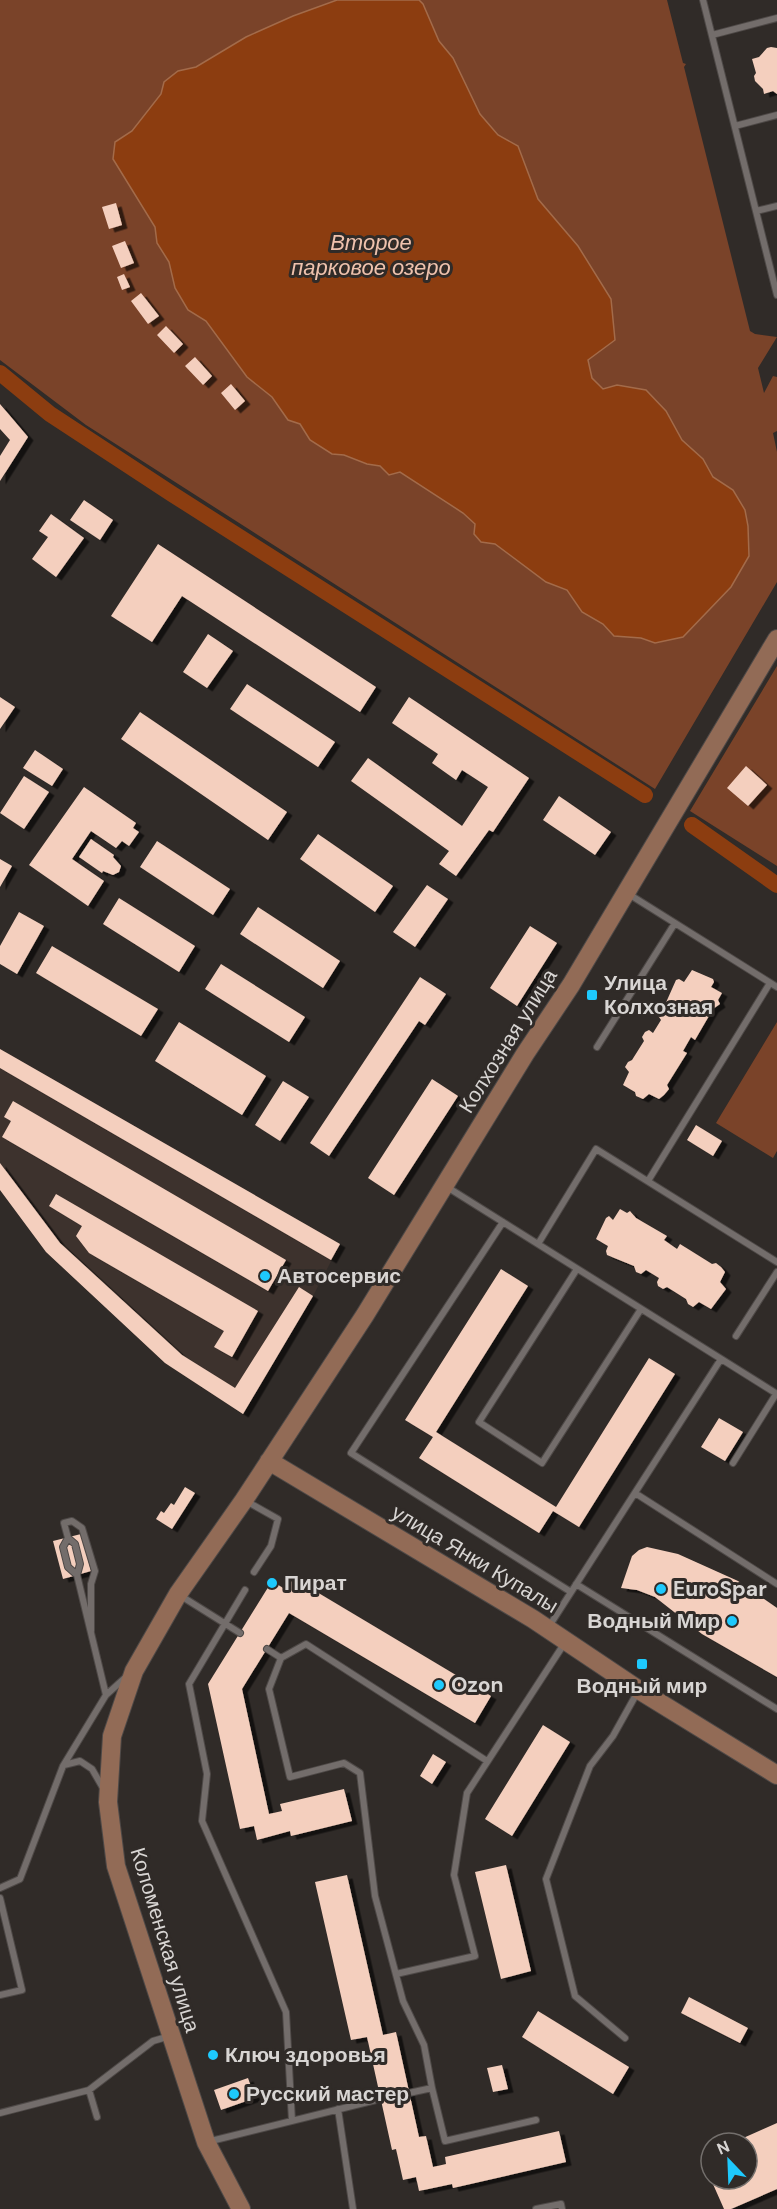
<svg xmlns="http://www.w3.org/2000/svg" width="777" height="2209" font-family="'DM Sans',sans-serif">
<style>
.built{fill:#3d322d}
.green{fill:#7a4329}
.water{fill:#8c3d10;stroke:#a36b4a;stroke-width:1.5}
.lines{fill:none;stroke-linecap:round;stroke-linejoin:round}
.canal{stroke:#8c3d10;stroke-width:16}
.building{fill:#f4cfbe;filter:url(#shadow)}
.lane-casing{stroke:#4e4947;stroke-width:8}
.secondary-casing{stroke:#4e4947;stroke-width:20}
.lane{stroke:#736d6b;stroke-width:6}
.secondary{stroke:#926b56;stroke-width:18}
.poi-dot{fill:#1ec9fd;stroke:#302b28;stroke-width:2}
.labels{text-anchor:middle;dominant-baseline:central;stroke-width:6;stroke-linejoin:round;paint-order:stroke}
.poi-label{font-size:21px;font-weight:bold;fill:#d8d5d3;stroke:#302b28;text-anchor:start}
.street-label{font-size:21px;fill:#d8d5d3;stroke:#302b28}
.water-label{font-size:22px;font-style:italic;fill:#efc2ad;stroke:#302b28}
</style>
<defs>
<filter id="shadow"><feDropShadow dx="5.5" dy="3.5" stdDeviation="0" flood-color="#0009"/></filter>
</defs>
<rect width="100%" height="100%" fill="#302b28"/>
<path class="built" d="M0 1049 340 1244 313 1296 243 1414 165 1363 46 1252 0 1190Z"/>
<path class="green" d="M0 0H667L683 63 686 64 684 67 750 331 755 334 777 337 758 368 764 393 773 376 777 377V431L773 433 777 452V582L655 789 86 425 0 360Z
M777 666V866L690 811Z
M777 1022V1151L773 1158 716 1123Z"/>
<path class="water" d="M337 0H419L423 4 439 41 453 58 480 114 498 135 518 146 538 199 578 246 611 299 615 340 588 360 592 378 603 389 617 385 646 390 666 411 682 440 703 459 713 477 733 490 745 510 748 526 749 556 731 587 683 637 655 643 641 638 614 636 603 624 582 612 567 590 546 582 495 544 481 542 474 534 475 524 463 513 400 472 389 475 380 466 367 464 344 455 332 454 310 440 300 424 288 420 272 397 247 377 206 321 188 310 175 288 169 262 157 243 155 227 113 159 115 142 132 131 161 94 164 82 178 71 196 67 246 37 293 16Z"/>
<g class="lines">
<path class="canal" d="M0 373 50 414 172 494 645 795
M692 825 777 885"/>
</g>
<path class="building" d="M771 47 777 48V94L773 91 764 94 763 89 755 81 754 76 756 73 752 59 759 57 767 48Z
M116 203 122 225 109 229 102 207Z
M125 241 134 263 121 268 112 246Z
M124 274 130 287 122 290 117 277Z
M141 293 159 316 148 324 131 301Z
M166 326 183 344 174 353 157 335Z
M195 357 212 376 203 385 185 366Z
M231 384 245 401 235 410 221 393Z
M0 404 28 437 0 481V456L10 440 0 429Z
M84 500 113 520 100 540 70 520Z
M51 514 84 538 56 577 32 559 48 537 39 531Z
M158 544 376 687 360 712 182 596 152 642 111 616Z
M208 634 233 651 207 688 183 672Z
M247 684 335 742 318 767 230 709Z
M0 697 15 707 0 729Z
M409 697 529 778 493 832 489 830 456 876 439 864 449 851 351 781 368 758 462 826 488 787 462 770 456 780 432 763 438 754 392 723Z
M140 712 287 812 268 840 121 739Z
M35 750 63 769 52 786 23 768Z
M746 766 767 785 748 806 727 788Z
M24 776 49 792 24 829 0 813Z
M84 787 136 823 133 828 139 832 129 846 122 841 116 848 91 831 72 859 104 881 88 906 29 865Z
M559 796 611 832 595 855 543 820Z
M318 834 393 886 375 912 300 859Z
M91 839 114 855 113 857 121 866 119 872 113 875 103 871 102 873 79 857Z
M157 841 230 889 213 915 140 867Z
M0 859 12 866 0 887Z
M427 885 448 899 415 947 393 932Z
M119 898 195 946 179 972 103 924Z
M258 907 340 961 323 988 240 934Z
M19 912 44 926 17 974 0 964V946Z
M530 926 557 943 517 1006 490 988Z
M52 946 158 1009 141 1036 36 973Z
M221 964 305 1017 289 1042 205 989Z
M692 970 713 979 714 982 711 987 722 993 718 1000 720 1004 713 1009 695 1040 691 1037 683 1051 687 1053 667 1085 669 1089 664 1095 659 1099 649 1094 643 1099 636 1096 635 1092 623 1085 629 1072 625 1067 628 1062 632 1060 644 1041 642 1037 645 1032 649 1030 653 1033 661 1020 657 1014 659 1009 664 1007 676 980 679 979 684 982Z
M420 977 446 994 425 1025 419 1021 329 1156 310 1143Z
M179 1022 266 1076 242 1115 155 1061Z
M0 1049 340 1244 331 1260 0 1068Z
M432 1079 458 1096 394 1195 368 1178Z
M283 1081 309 1097 280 1141 255 1125Z
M13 1101 286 1260 268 1291 2 1137 11 1121 4 1117Z
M696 1125 722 1141 713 1156 687 1140Z
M0 1163 60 1243 182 1355 235 1388 299 1287 313 1296 243 1414 165 1363 46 1252 0 1190Z
M56 1194 258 1311 232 1357 214 1347 224 1331 89 1253 76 1236 82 1226 49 1206Z
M620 1209 627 1213 630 1211 636 1218 667 1236 664 1240 677 1249 680 1244 712 1264 716 1263 721 1267 725 1272 720 1282 726 1289 711 1309 699 1302 693 1307 688 1304 686 1299 667 1287 663 1289 658 1286 657 1282 659 1278 646 1270 641 1274 636 1272 634 1266 607 1255 606 1251 608 1246 596 1239 606 1218 609 1216 613 1220Z
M501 1269 528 1286 436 1432 556 1507 649 1358 675 1374 579 1527 553 1511 539 1533 419 1458 433 1437 405 1420Z
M719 1418 743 1432 725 1461 701 1447Z
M185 1487 195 1493 172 1529 156 1519 161 1511 164 1513 171 1503 174 1505Z
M81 1534 91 1571 63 1579 53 1541Z
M647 1547 678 1554 738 1581 777 1608V1677L702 1634 655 1597 637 1590 621 1588 632 1556 639 1550Z
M290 1576 491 1696 475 1723 289 1613 242 1689 269 1814 282 1811 280 1804 344 1789 352 1821 291 1836 290 1831 257 1840 254 1826 240 1829 208 1684 272 1581 283 1588Z
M543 1725 570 1742 512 1836 485 1819Z
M433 1754 446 1762 432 1784 420 1776Z
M506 1865 531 1971 501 1979 475 1872Z
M347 1875 383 2035 396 2032 419 2137 426 2136 433 2167 446 2164 445 2157 559 2131 566 2162 453 2188 452 2184 419 2191 416 2177 403 2180 396 2149 392 2150 367 2037 351 2040 315 1882Z
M689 1997 748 2028 740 2043 681 2013Z
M538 2011 629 2067 613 2094 522 2037Z
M502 2065 508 2089 493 2092 487 2068Z
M248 2078 255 2098 221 2110 214 2090Z
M777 2123V2189L731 2209H724L701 2157 711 2152V2179H747V2143H732Z"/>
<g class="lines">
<defs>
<path id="lane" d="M703 0 777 295
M712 35 777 18
M735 126 777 115
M756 211 777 206
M627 893 777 987
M597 1047 675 923
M648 1181 770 983
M447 1187 777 1394
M503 1222 351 1453 571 1592
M538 1244 596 1149 777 1262
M577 1269 479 1422 542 1463 641 1309
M736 1336 777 1272
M733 1463 776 1394
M635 1493 777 1584
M246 1501 278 1519 271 1546 254 1572
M68 1538 63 1547 68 1567 77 1575
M576 1584 777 1709
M245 1590 189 1684 207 1774 202 1821 286 2012 292 2121
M181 1596 240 1633
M548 1628 721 1359
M91 1631V1584L95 1571 82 1528 72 1521 64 1523 68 1538 75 1544 80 1564 77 1575 106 1695
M267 1649 281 1658 269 1689 290 1777 344 1763 360 1773 375 1896 403 2001 424 2045 432 2088 409 2093
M281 1658 306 1644 487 1761
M64 1765 80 1761 92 1769 103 1788
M0 1888 20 1879 63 1766 106 1695 126 1677
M0 1898 22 1990 0 1995
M396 1974 475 1956 454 1875 467 1793 564 1644
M625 2038 575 1996 546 1879 590 1766 613 1736 637 1693
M432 2088 445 2141 536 2120
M89 2090 97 2117
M338 2109 353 2209
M0 2113 89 2090 153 2041 170 2036
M207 2142 380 2099
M536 2209 561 2204 562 2209"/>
<path id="secondary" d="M269 1461 533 1619 639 1690 777 1775
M241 2209 206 2142 116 1866 108 1802 112 1736 134 1671 178 1594 244 1500 365 1315 525 1054 571 985 777 639"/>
</defs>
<use href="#lane" class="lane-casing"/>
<use href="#secondary" class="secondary-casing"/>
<use href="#lane" class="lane"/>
<use href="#secondary" class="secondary"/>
</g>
<g class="poi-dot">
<rect x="586" y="989" width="12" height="12" rx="3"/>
<circle cx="265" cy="1276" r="6"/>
<circle cx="272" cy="1583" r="6"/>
<circle cx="661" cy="1589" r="6"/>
<circle cx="732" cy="1621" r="6"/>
<rect x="636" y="1658" width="12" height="12" rx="3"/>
<circle cx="439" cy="1685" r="6"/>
<circle cx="213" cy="2055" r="6"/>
<circle cx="234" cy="2094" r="6"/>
</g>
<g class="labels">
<g class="poi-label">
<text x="604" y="983">Улица<tspan x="604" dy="24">Колхозная</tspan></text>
<text x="277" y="1276">Автосервис</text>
<text x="284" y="1583">Пират</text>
<text x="673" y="1589">EuroSpar</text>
<text x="720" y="1621" text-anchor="end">Водный Мир</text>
<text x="451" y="1685">Ozon</text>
<text x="642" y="1686" text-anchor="middle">Водный мир</text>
<text x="225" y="2055">Ключ здоровья</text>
<text x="246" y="2094">Русский мастер</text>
</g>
<g class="street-label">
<text transform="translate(508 1041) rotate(-58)">Колхозная улица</text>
<text transform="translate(475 1559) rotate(31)">улица Янки Купалы</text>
<text transform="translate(165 1940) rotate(73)">Коломенская улица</text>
</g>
<g class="water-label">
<text x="371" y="242">Второе<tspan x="371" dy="25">парковое озеро</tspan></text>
</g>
</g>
<g transform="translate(729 2161) rotate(337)"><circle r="28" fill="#302b28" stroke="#736f6c" stroke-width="1.5"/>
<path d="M0-4.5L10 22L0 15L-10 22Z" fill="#1ec9fd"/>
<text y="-9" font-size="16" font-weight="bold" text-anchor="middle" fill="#d8d5d3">N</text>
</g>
</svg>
